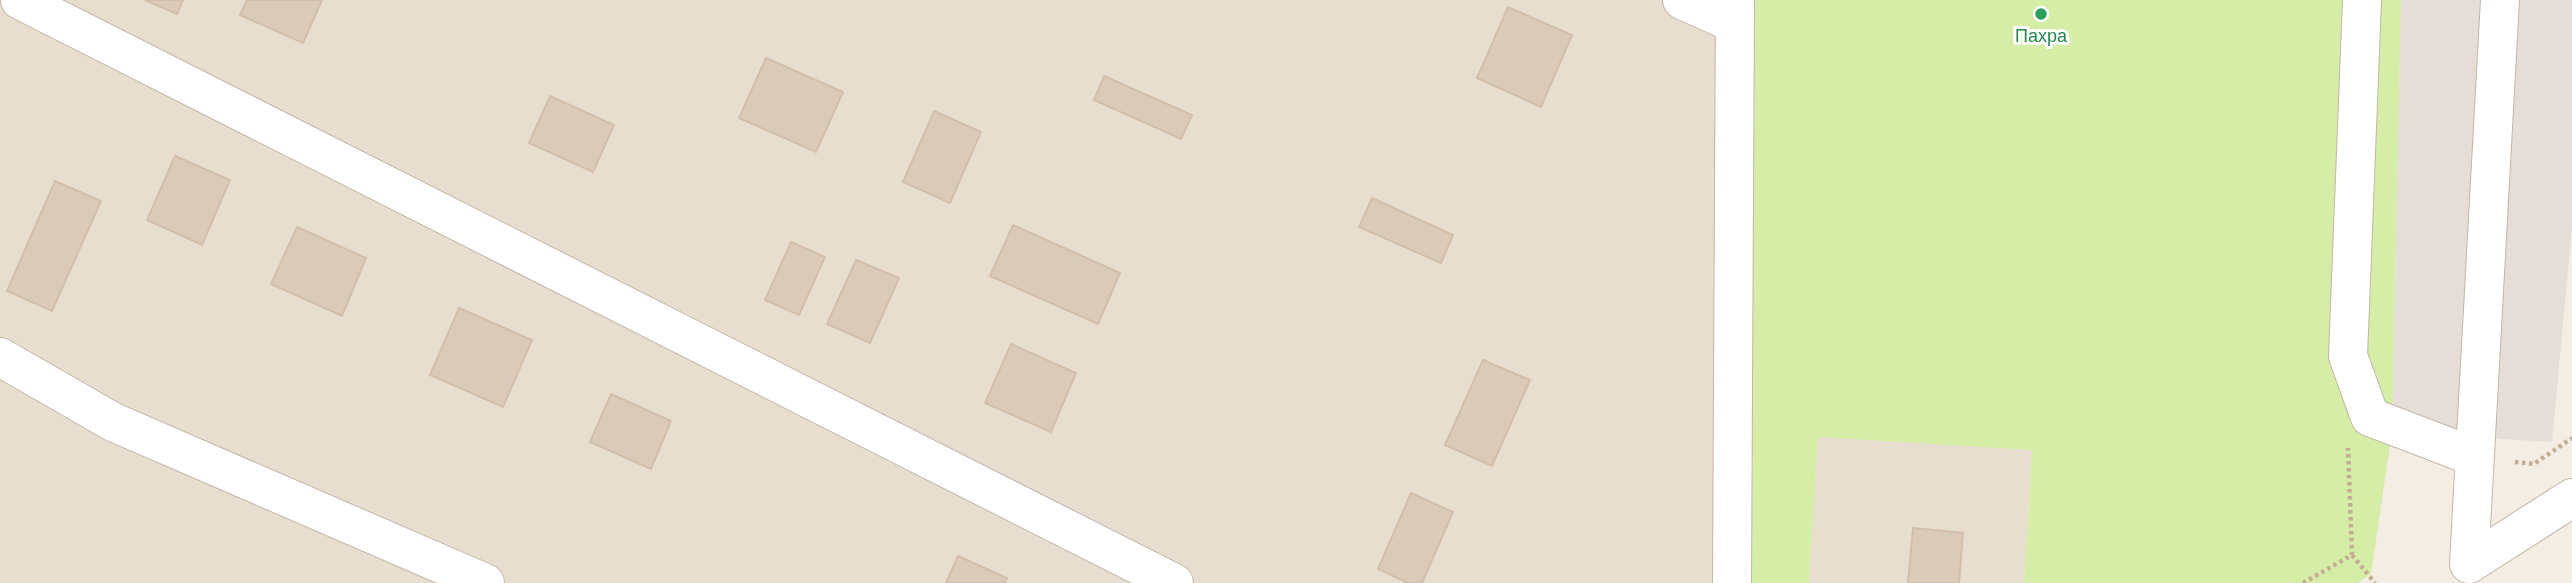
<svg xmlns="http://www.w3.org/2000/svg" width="2572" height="583" font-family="Helvetica,sans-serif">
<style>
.residential{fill:#e8ded0}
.industrial{fill:#e5ded8}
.green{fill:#d5eda6}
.building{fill:#d9caba;stroke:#d2bea9;stroke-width:2}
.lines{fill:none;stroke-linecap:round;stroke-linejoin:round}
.minor-casing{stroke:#c3b6a7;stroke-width:40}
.path{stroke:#c3ad94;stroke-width:4.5;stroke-dasharray:3.5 3.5;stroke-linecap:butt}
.minor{stroke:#fff;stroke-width:38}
.leisure-dot{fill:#2e9e5b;stroke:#fff;stroke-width:2.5}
.labels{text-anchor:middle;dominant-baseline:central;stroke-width:6;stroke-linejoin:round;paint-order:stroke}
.leisure-label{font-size:18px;fill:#27864d;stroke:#fff}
</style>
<rect width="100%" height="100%" fill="#f4ede3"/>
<path class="residential" d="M0 0H1737L1724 583H0Z
M1818 436 2032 449 2024 583H1809Z"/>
<path class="industrial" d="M2401 0H2572V227L2552 442 2392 432Z"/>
<path class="green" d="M1737 0H2401L2392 432 2371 574 2358 583H2024L2032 450 1818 437 1809 583H1724Z"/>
<path class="building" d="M145 0H183L177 14Z
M247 0H322L303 43 240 15Z
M1508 7 1572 35 1541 107 1477 78Z
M766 58 843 92 816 152 739 118Z
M1104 76 1192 115 1181 139 1094 100Z
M550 96 614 125 593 172 529 143Z
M934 111 981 132 950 203 903 182Z
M175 156 230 180 202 245 147 220Z
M55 181 101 201 52 311 7 291Z
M1372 198 1453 235 1441 263 1359 227Z
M1013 225 1120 273 1098 324 990 276Z
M297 227 366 258 342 316 271 284Z
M791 242 825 257 799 315 765 300Z
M856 260 899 278 870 343 827 324Z
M459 308 532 340 503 407 430 375Z
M1011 344 1076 373 1051 432 985 403Z
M1483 360 1530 380 1492 466 1445 445Z
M611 394 671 421 651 469 590 442Z
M1411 493 1453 512 1422 583H1408L1378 569Z
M1913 528 1963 533 1959 583H1908Z
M958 556 1007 578 1005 583H946Z"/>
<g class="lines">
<defs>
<path id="minor" d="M20 0 1174 583
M1682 0 1734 23
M2362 0 2348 356 2370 417 2475 457
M0 357 113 422 485 583
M2469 564 2500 0
M2469 564 2572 498
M1732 583 1735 0"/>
</defs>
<use href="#minor" class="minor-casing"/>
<path class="path" d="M2515 462 2534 464 2572 438
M2352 555 2375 583
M2303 583 2352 555 2348 448"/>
<use href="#minor" class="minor"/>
</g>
<circle class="leisure-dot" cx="2041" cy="14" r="7"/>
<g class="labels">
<g class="leisure-label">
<text x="2041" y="36">Пахра</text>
</g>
</g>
</svg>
